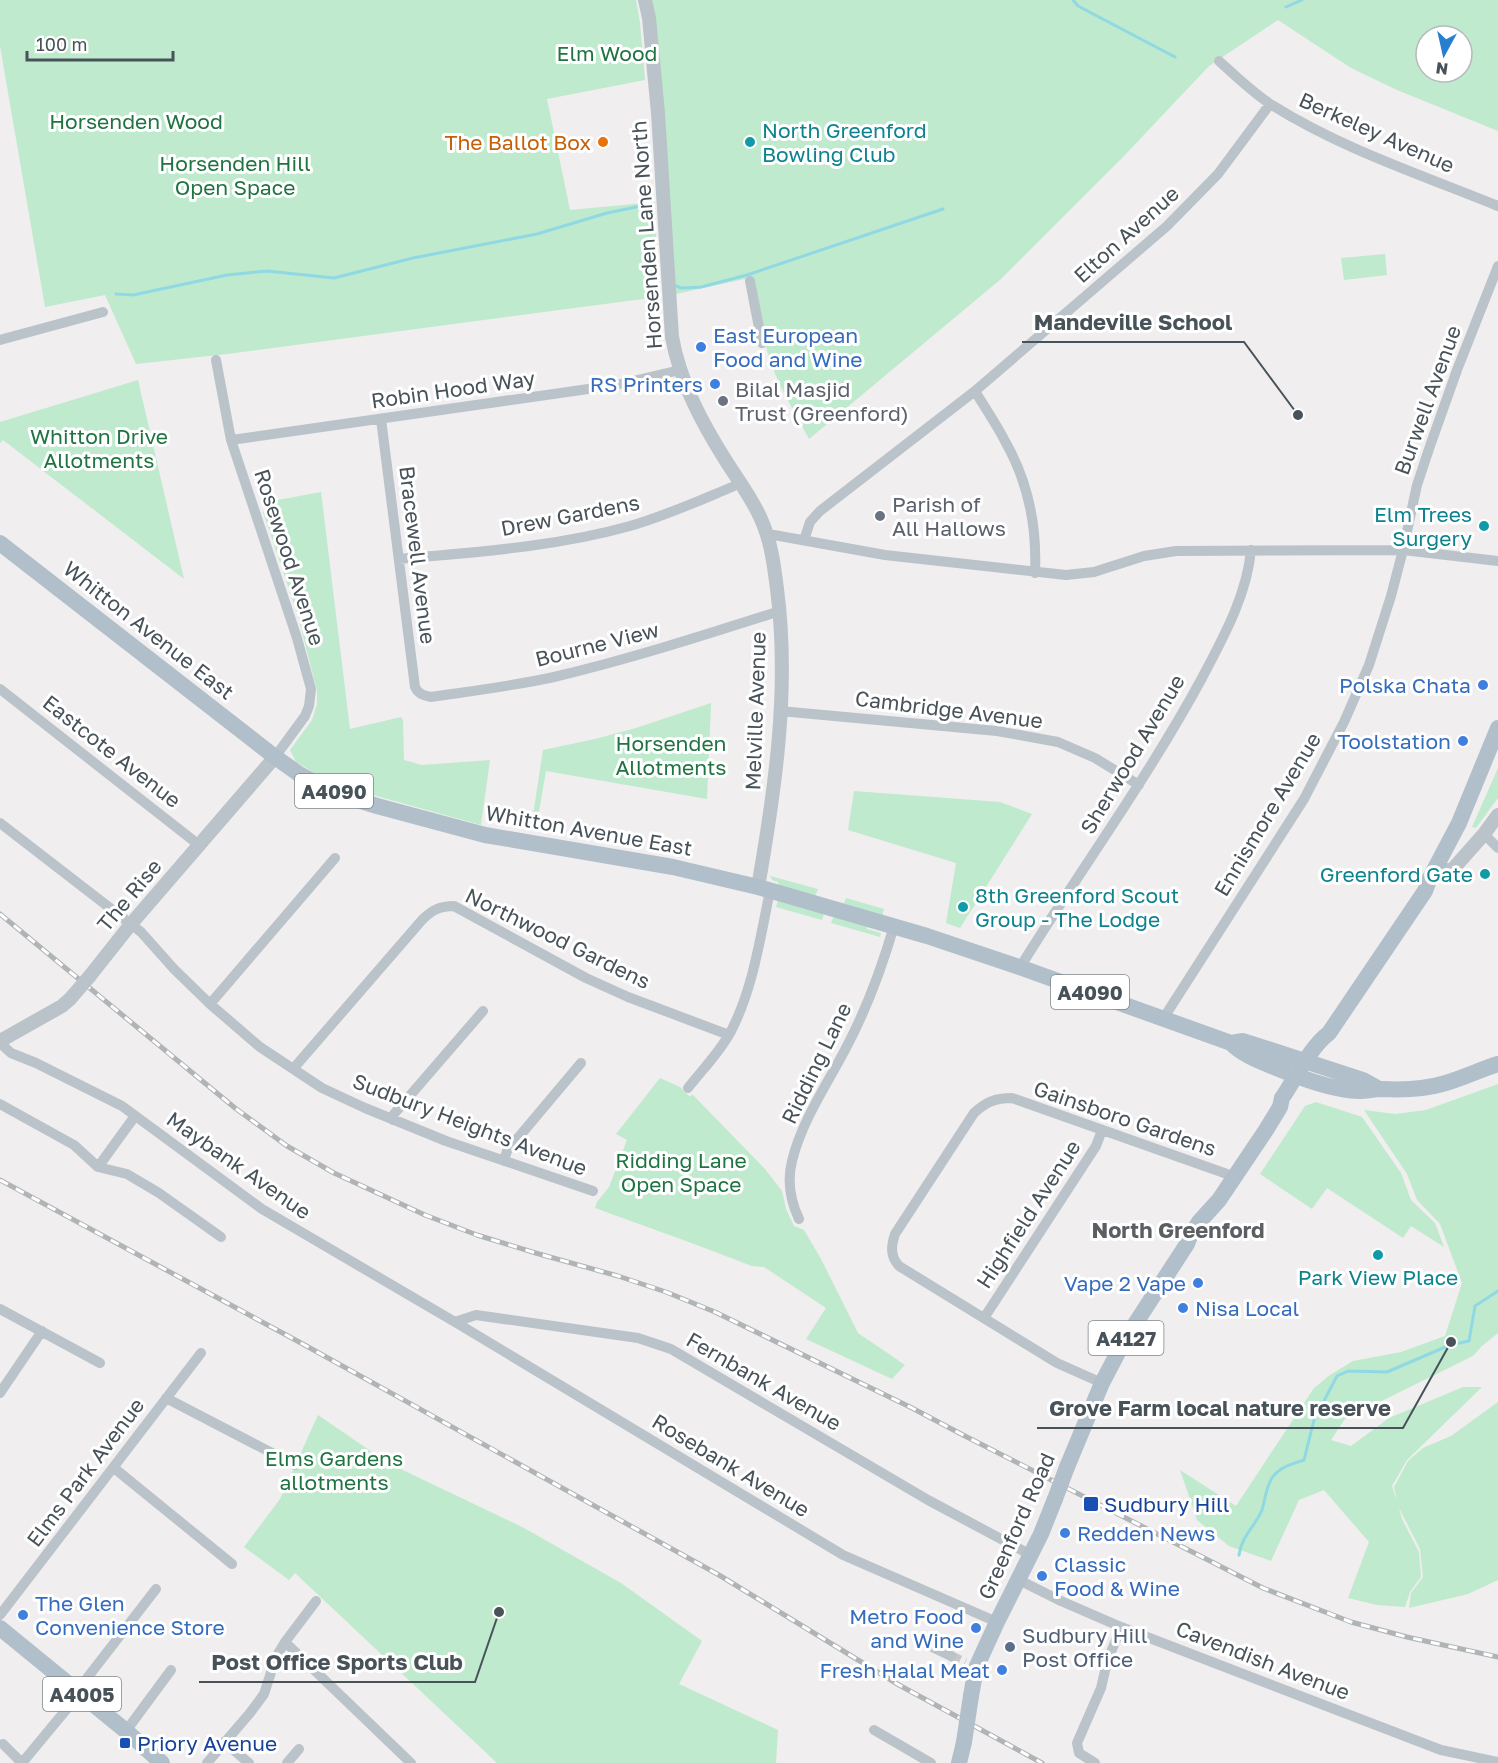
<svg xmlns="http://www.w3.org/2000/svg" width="1498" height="1763" font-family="'Golos Text',sans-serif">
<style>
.green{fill:#bfeacd;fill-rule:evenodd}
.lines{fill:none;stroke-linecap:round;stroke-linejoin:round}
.stream{stroke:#90d9e4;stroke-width:3}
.minor-tunnel{stroke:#c6c7c9;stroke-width:10;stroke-dasharray:10 5;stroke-linecap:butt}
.minor{stroke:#bac3c9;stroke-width:10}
.tertiary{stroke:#bac3c9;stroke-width:14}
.primary{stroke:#b0bfca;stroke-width:16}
.rail-casing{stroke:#b0b4b7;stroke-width:5}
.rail{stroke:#fff;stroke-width:3;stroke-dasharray:9;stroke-linecap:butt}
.tertiary-bridge{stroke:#bac3c9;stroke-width:14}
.primary-bridge{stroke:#b0bfca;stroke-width:16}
.food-dot{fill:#e8710a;stroke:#fff;stroke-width:2}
.culture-dot{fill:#0f9aa8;stroke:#fff;stroke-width:2}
.shop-dot{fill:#3f7fe0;stroke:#fff;stroke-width:2}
.worship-dot{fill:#6b7280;stroke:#fff;stroke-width:2}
.transit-dot{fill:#1a4fb4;stroke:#fff;stroke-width:2}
.service-dot{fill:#5c6f8a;stroke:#fff;stroke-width:2}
.labels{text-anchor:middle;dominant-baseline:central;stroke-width:6;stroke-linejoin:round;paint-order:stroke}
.shield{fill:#fff;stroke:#7f868b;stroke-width:1.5}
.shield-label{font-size:20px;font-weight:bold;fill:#485259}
.park-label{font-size:21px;fill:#1f7442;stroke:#fff}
.culture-label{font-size:21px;fill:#0d838f;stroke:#fff;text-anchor:start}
.street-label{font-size:21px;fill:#485259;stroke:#fff}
.food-label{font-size:21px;fill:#c56008;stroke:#fff;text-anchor:end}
.shop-label{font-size:21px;fill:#366cbe;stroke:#fff;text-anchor:end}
.worship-label{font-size:21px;fill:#5b616d;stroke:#fff;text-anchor:start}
.transit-label{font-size:21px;fill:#164399;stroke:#fff;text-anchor:start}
.service-label{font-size:21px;fill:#4e5e75;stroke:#fff;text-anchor:start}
.neighbourhood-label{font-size:22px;font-weight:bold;fill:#5b5f62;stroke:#fff}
.leader{fill:none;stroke:#485259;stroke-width:2}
.callout-dot{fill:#485259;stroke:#fff;stroke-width:2}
.callout-label{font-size:22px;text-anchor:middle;font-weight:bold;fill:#485259;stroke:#fff;stroke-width:6;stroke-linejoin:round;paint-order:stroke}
</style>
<rect width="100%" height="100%" fill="#f0eeee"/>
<path class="green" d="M0 0H636L640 23 645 80 547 99 570 210 655 202 658 297 227 354 136 364 105 295 45 307 0 46Z
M650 0H1498V131L1397 90 1351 68 1278 20 1209 66 1124 156 1001 279 809 439C794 410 775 382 767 350 760 326 762 300 749 278L676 294 663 114ZM1426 36H1462V72H1426Z
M1385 254 1387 275 1344 280 1341 258Z
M138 380 184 579 3 440 0 443V422Z
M321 492 350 729 401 717 403 720 404 760 422 765 490 760 481 825 355 790 321 777 296 762 290 750 312 720 317 704V691L298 616 263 512 269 510 267 502Z
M711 703 707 799 546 771 536 829 531 828 543 750 595 739 636 728Z
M1498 768V798L1476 828 1472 827Z
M854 791 1000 802 1032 814 960 928 946 923 956 863 848 830Z
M770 876 818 889 815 896 779 886 778 882 772 880Z
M846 898 884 909 882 916 840 902 844 903Z
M778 900 824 913 822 920 776 907Z
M834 916 867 925V929L881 933 880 937 831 923Z
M660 1078 680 1087 689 1096 693 1095 765 1169 782 1191 786 1209 794 1226 804 1230 821 1259 858 1333 905 1365 892 1379 806 1339 826 1308 764 1267 752 1266 686 1241 595 1208 597 1202 609 1187 627 1140 616 1134Z
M1498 1084V1333L1482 1346 1473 1356 1345 1419 1331 1440 1351 1446 1389 1418 1463 1387H1482L1407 1460 1392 1486 1397 1501 1394 1487 1408 1461 1423 1448 1451 1436 1498 1402V1580L1468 1594 1409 1608 1411 1593 1423 1577 1420 1549 1399 1508 1402 1519 1419 1552 1421 1577 1410 1592 1405 1607 1377 1605 1348 1598 1369 1542 1324 1490 1299 1500 1271 1561 1229 1546 1197 1520 1180 1470 1236 1506 1314 1388 1330 1375 1353 1361 1401 1352 1445 1336 1462 1283 1440 1224 1417 1200 1407 1174 1364 1110 1395 1114 1426 1110Z
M1316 1102 1362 1117 1401 1173 1411 1200 1435 1223 1444 1247 1411 1226 1403 1238 1327 1188 1312 1209 1260 1174 1305 1106Z
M318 1415 388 1463 524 1528 621 1583 702 1641 679 1684 778 1730 776 1763H497L295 1573 289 1580 244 1547 280 1499Z"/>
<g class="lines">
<path class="stream" d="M1073 0 1078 6 1175 57
M1286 7 1302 0
M674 285 681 288 701 287 747 275 943 209
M116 294 133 295 227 275 267 271 334 278 413 258 537 234 607 213 646 205
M1239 1555C1242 1535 1254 1528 1262 1510 1265 1500 1266 1487 1272 1478 1279 1467 1292 1464 1304 1460L1314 1420 1337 1376 1348 1371 1387 1372 1450 1345 1469 1341 1475 1306 1498 1291"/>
<path class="minor-tunnel" d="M951 1656 965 1663"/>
<path class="minor" d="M1219 61C1236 76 1253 93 1272 105 1342 149 1422 175 1498 206
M750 281 762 343
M0 340 103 312
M216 360 231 440 297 638 311 689 309 706 305 716 275 757
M975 391C985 408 997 425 1006 443 1028 482 1037 528 1035 573
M381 419 415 687C418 694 424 696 431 697 472 691 513 686 554 677 630 659 705 635 780 611
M231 440 616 385 680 370
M768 536 774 535 785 537 885 555 1066 575 1094 572 1144 556 1176 551 1403 550 1498 561
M804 540 810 522 820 511 975 391 1167 226 1218 174 1270 104
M399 559C476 552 555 547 630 526 665 516 698 501 732 487L741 482
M0 689 199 845
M780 711 997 731 1058 742 1095 758 1139 785
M0 823 141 932 174 969 210 1004 260 1047 322 1088 365 1108 446 1141 593 1191
M1484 834 1498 848
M1022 968 1024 961C1083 866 1149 776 1202 678 1223 638 1247 595 1251 550
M210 1004 335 858
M1163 1019 1304 799 1344 722 1369 665 1391 596 1403 550 1417 485 1430 446 1457 370 1498 266
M0 1043 11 1053 36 1063 122 1106 262 1209 455 1322 843 1555 997 1622
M293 1069 422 920C432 910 440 906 454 906L586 978 628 997 729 1035
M688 1088C702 1070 719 1053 730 1033 753 990 760 938 770 891
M0 1104 74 1145 98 1167 127 1174 159 1193 221 1237
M393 1120 394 1114 483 1011
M504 1161 507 1151 581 1063
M98 1167 135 1116
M799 1219C791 1202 787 1181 792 1161 802 1120 828 1083 847 1046 867 1008 882 967 894 926
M0 1309 100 1363
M984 1318 1096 1146 1102 1130
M455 1322 476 1315 638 1338 671 1349 928 1500 1031 1555
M1102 1383 1057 1363 899 1266C890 1256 891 1246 895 1234L974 1113C986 1102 995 1098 1012 1098L1227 1174 1233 1178
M0 1393 42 1331
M166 1398 295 1465
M114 1468 232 1564
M1019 1580 1061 1601 1121 1627 1441 1750 1498 1762
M0 1615 201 1353
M285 1642 411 1763
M926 1644 951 1656
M77 1691 156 1589
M874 1730 931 1763
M126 1731 171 1670
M224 1742 249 1763
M3 1744 22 1763
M22 1763 80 1693
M207 1763 250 1713 264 1694 276 1657 285 1642 316 1601
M287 1763 299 1749
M1095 1763 1079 1753 1077 1743 1101 1688 1107 1662 1121 1627"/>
<path class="tertiary" d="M645 0 649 18 658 113 672 337C680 382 702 423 726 461 738 480 752 498 761 519 771 541 774 565 777 589 790 689 775 790 758 887
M1437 865 1447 871 1453 869 1484 834 1498 815
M89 977 131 924 275 757
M0 1041 62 1006 70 999"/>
<path class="primary" d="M0 543 275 757 299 774 324 787 348 797 377 806 485 835 673 867 758 887 927 936 1022 968 1231 1043C1244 1056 1262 1062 1279 1069 1303 1079 1333 1090 1359 1091 1367 1091 1374 1089 1382 1089 1402 1090 1422 1090 1442 1084 1461 1079 1479 1070 1498 1064
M1231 1043 1243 1041 1363 1080 1379 1089
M1067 1467 1102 1383 1124 1341 1187 1244 1190 1236 1199 1222 1219 1200 1266 1130 1280 1107 1282 1098C1295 1079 1311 1046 1329 1033L1425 891 1430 878 1459 823 1498 728
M0 1628 126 1731 162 1763
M971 1696 976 1668 997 1622 1041 1534 1055 1499
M959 1763 964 1742"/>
<defs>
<path id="rail" d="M0 914 235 1108 287 1146 334 1173 425 1215 477 1235 539 1254 618 1276 666 1292 715 1312 912 1408 963 1435 1263 1588 1351 1622 1407 1637 1498 1657
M0 1180 301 1343 719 1575 899 1685 1042 1763"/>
</defs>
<use href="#rail" class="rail-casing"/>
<use href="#rail" class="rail"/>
<path class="tertiary-bridge" d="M70 999 89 977"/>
<path class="primary-bridge" d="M1055 1499 1067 1467
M964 1742 971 1696"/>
</g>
<circle class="food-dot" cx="603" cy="142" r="6"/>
<g class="culture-dot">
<circle cx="750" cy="142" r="6"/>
<circle cx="1484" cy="526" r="6"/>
<circle cx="1485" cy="874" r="6"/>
<circle cx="963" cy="907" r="6"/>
<circle cx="1378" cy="1255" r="6"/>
</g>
<g class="shop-dot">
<circle cx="701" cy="347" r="6"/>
<circle cx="715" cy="384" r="6"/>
<circle cx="1483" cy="685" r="6"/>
<circle cx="1463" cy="741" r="6"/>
<circle cx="1198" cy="1283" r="6"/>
<circle cx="1183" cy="1308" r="6"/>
<circle cx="1065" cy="1533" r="6"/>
<circle cx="1042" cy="1576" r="6"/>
<circle cx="23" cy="1615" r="6"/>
<circle cx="976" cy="1628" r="6"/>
<circle cx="1002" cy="1670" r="6"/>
</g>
<g class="worship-dot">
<circle cx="723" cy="401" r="6"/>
<circle cx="880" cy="516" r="6"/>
</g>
<g class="transit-dot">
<rect x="1083" y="1496" width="16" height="16" rx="3"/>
<rect x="119" y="1737" width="12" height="12" rx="3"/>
</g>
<circle class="service-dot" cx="1010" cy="1647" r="6"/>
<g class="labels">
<g class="shield">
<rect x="295" y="774" width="78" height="34" rx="4.5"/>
<rect x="1051" y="975" width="78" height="34" rx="4.5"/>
<rect x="1088.5" y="1321" width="75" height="34" rx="4.5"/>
<rect x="43" y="1677" width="78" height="34" rx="4.5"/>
</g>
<g class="shield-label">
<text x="334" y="791">A4090</text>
<text x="1090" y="992">A4090</text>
<text x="1126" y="1338">A4127</text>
<text x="82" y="1694">A4005</text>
</g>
<g class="park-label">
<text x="607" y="53">Elm Wood</text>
<text x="136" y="121">Horsenden Wood</text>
<text x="235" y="163">Horsenden Hill<tspan x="235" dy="24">Open Space</tspan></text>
<text x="99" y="436">Whitton Drive<tspan x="99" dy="24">Allotments</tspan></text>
<text x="671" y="743">Horsenden<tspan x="671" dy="24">Allotments</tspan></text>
<text x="681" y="1160">Ridding Lane<tspan x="681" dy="24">Open Space</tspan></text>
<text x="334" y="1458">Elms Gardens<tspan x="334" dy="24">allotments</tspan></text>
</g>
<g class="culture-label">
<text x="762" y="130">North Greenford<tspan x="762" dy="24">Bowling Club</tspan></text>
<text x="1472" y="514" text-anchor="end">Elm Trees<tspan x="1472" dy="24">Surgery</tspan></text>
<text x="1473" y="874" text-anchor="end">Greenford Gate</text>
<text x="975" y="895">8th Greenford Scout<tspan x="975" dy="24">Group - The Lodge</tspan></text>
<text x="1378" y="1277" text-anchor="middle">Park View Place</text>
</g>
<g class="street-label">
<text transform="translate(1377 132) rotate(24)">Berkeley Avenue</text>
<text transform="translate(1126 234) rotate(-42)">Elton Avenue</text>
<text transform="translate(646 235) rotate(-94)">Horsenden Lane North</text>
<text transform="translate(453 389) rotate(-8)">Robin Hood Way</text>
<text transform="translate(1427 400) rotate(-70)">Burwell Avenue</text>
<text transform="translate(570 515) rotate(-11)">Drew Gardens</text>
<text transform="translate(418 555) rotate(83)">Bracewell Avenue</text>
<text transform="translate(290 557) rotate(72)">Rosewood Avenue</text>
<text transform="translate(149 630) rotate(38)">Whitton Avenue East</text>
<text transform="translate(597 644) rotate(-14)">Bourne View</text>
<text transform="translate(949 709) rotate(7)">Cambridge Avenue</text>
<text transform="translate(755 711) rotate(-88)">Melville Avenue</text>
<text transform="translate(112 751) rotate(38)">Eastcote Avenue</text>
<text transform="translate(1132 754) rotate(-59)">Sherwood Avenue</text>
<text transform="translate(1267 814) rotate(-59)">Ennismore Avenue</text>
<text transform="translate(589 830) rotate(10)">Whitton Avenue East</text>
<text transform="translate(129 895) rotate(-50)">The Rise</text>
<text transform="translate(558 938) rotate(26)">Northwood Gardens</text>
<text transform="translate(816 1063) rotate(-64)">Ridding Lane</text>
<text transform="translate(1125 1118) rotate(19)">Gainsboro Gardens</text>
<text transform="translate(470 1124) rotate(21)">Sudbury Heights Avenue</text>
<text transform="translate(239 1165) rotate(35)">Maybank Avenue</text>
<text transform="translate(1028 1214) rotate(-57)">Highfield Avenue</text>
<text transform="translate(764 1381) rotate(30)">Fernbank Avenue</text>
<text transform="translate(731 1465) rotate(31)">Rosebank Avenue</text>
<text transform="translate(85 1472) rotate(-53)">Elms Park Avenue</text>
<text transform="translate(1016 1526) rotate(-66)">Greenford Road</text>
<text transform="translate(1263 1660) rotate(21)">Cavendish Avenue</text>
</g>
<g class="food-label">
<text x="591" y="142">The Ballot Box</text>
</g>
<g class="shop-label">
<text x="713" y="335" text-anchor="start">East European<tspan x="713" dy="24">Food and Wine</tspan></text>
<text x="703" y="384">RS Printers</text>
<text x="1471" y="685">Polska Chata</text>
<text x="1451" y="741">Toolstation</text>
<text x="1186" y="1283">Vape 2 Vape</text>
<text x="1195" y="1308" text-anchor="start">Nisa Local</text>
<text x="1077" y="1533" text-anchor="start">Redden News</text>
<text x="1054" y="1564" text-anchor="start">Classic<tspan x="1054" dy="24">Food &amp; Wine</tspan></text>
<text x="35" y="1603" text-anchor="start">The Glen<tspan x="35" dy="24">Convenience Store</tspan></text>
<text x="964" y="1616">Metro Food<tspan x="964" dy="24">and Wine</tspan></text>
<text x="990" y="1670">Fresh Halal Meat</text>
</g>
<g class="worship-label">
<text x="735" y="389">Bilal Masjid<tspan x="735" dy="24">Trust (Greenford)</tspan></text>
<text x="892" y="504">Parish of<tspan x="892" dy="24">All Hallows</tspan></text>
</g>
<g class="transit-label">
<text x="1104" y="1504">Sudbury Hill</text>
<text x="137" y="1743">Priory Avenue</text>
</g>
<g class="service-label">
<text x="1022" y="1635">Sudbury Hill<tspan x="1022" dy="24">Post Office</tspan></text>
</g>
<g class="neighbourhood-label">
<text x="1178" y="1229">North Greenford</text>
</g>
</g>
<path class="leader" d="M1298 415L1244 342H1022M1451 1342L1403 1428H1037M499 1612L475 1682H199"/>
<g class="callout-dot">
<circle cx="1298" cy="415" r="6"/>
<circle cx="1451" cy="1342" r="6"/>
<circle cx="499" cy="1612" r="6"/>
</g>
<g class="callout-label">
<text x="1133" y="330">Mandeville School</text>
<text x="1220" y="1416">Grove Farm local nature reserve</text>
<text x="337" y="1670">Post Office Sports Club</text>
</g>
<g transform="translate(1444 54) rotate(188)"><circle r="28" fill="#ffffff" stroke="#b6babd" stroke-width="1.5"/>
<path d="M0-4.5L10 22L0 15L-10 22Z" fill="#297fcf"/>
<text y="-9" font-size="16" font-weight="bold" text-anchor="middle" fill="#485259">N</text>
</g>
<path d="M27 51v9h146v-9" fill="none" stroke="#485259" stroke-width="3"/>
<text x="36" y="51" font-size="18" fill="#485259" stroke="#ffffff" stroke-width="4.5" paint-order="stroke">100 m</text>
</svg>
